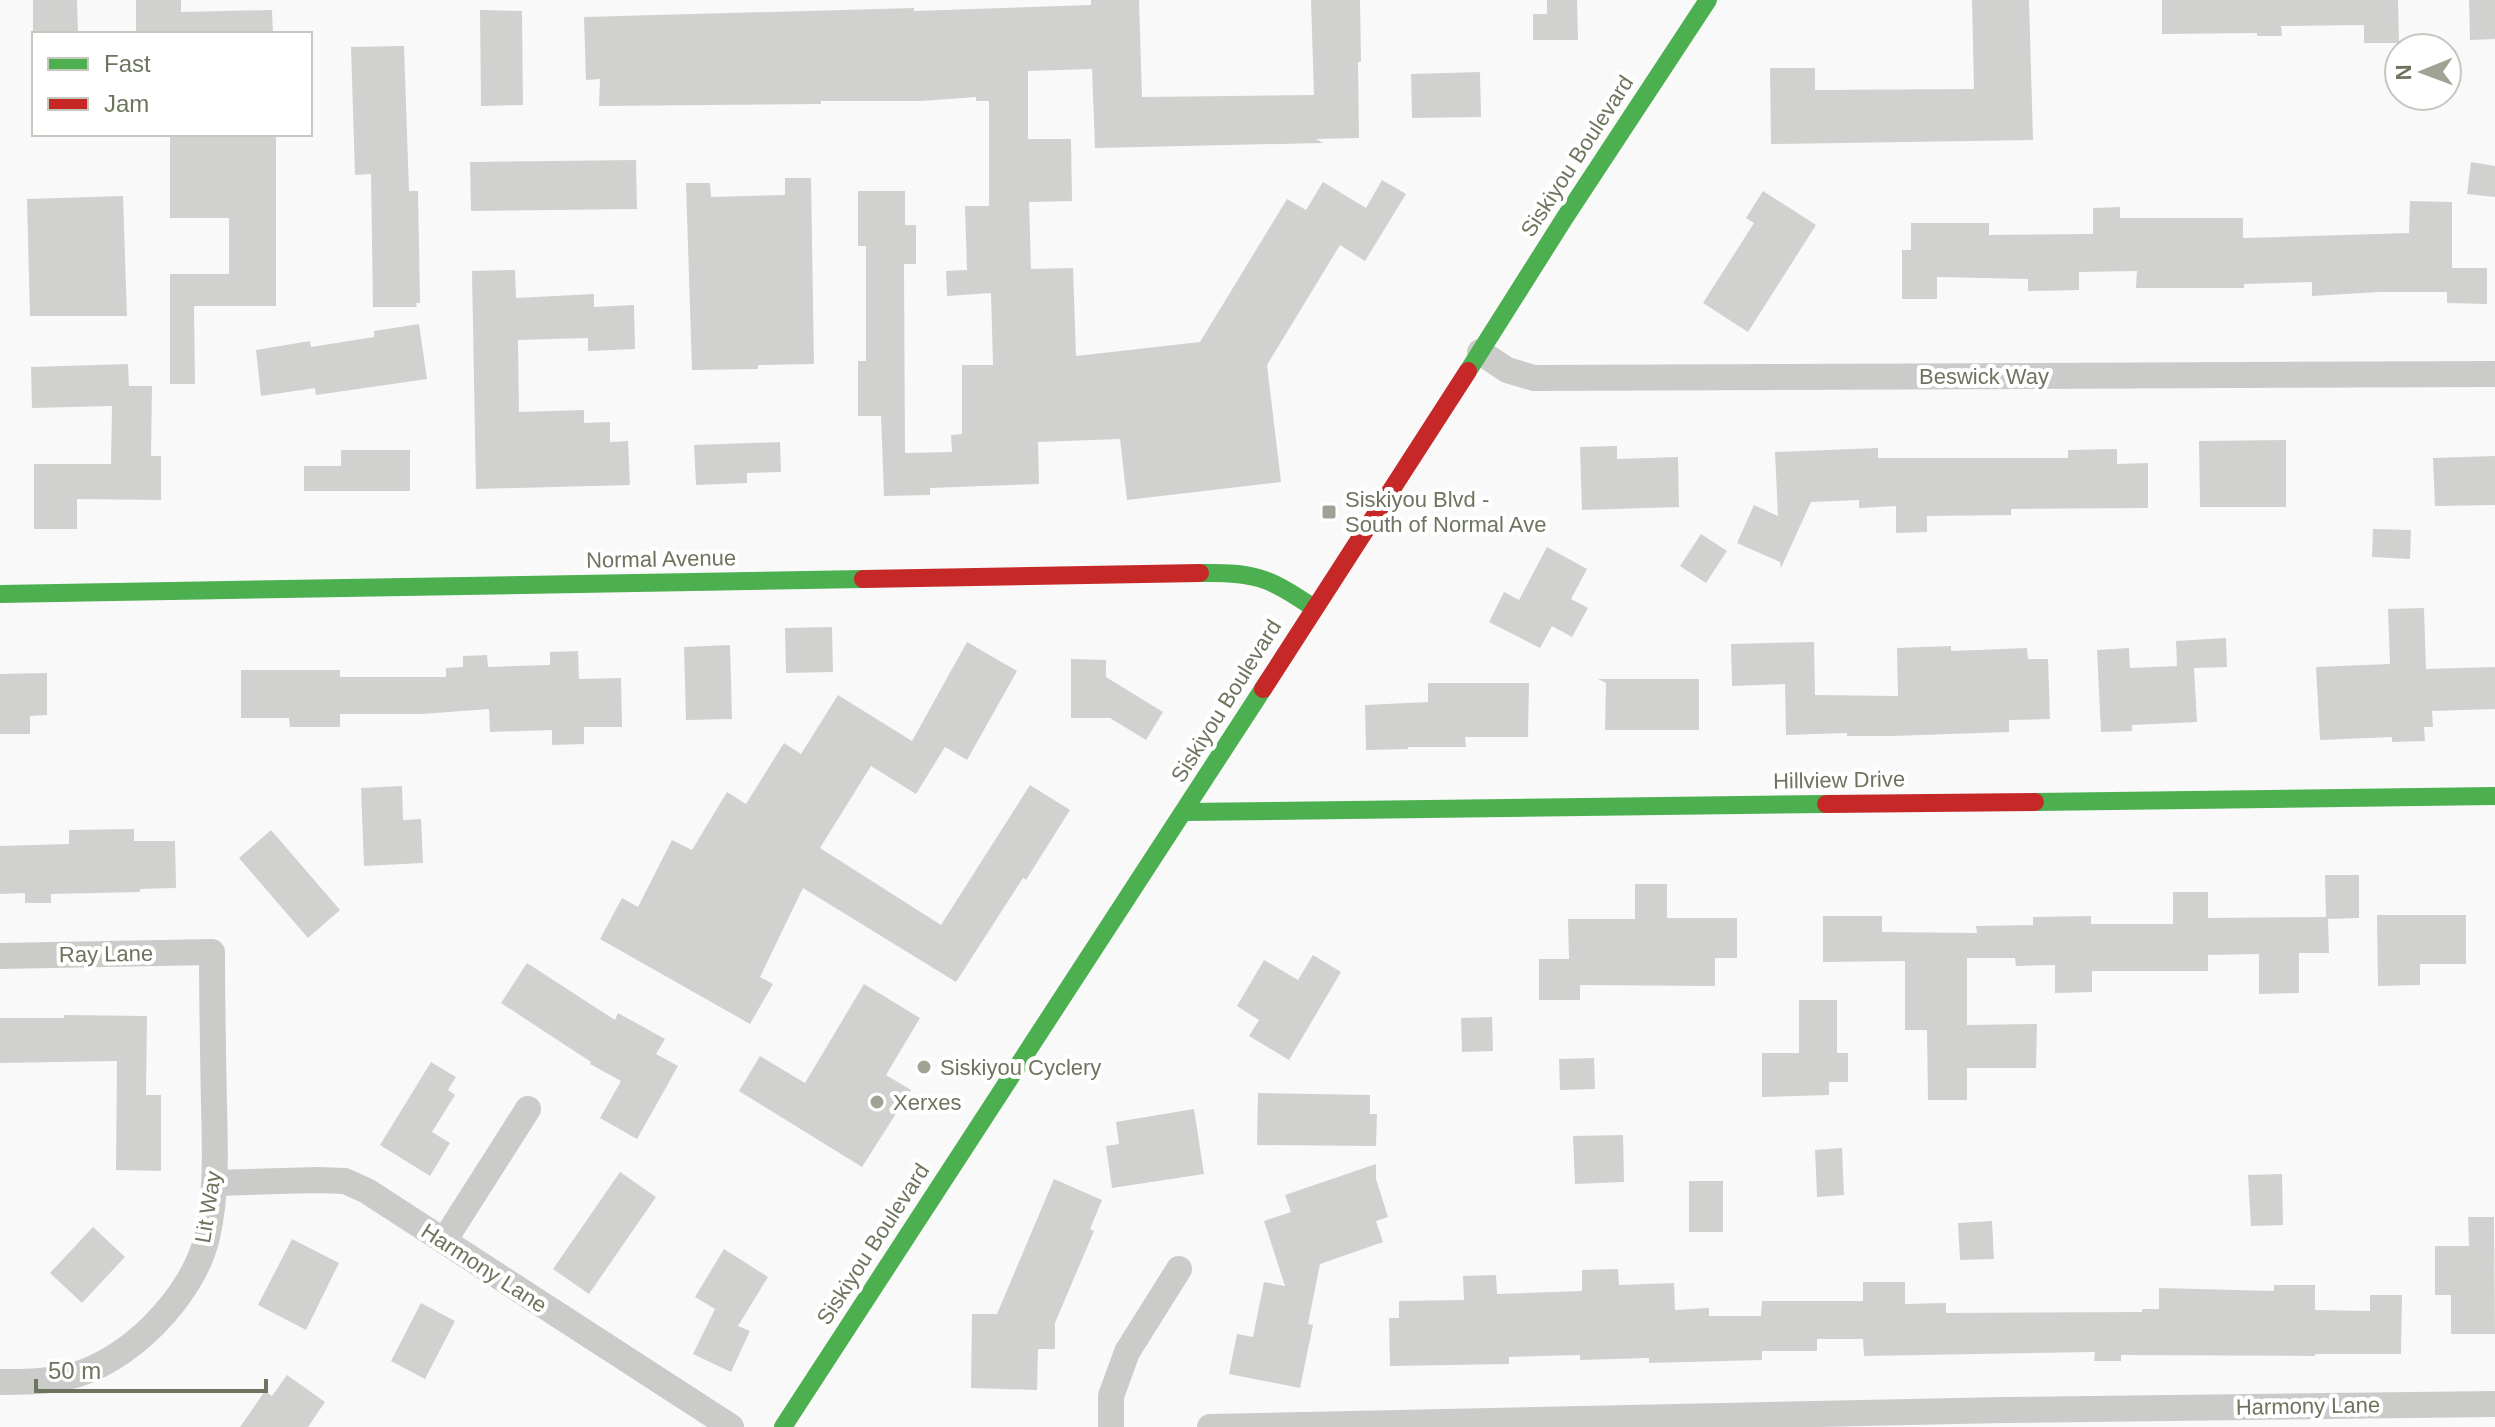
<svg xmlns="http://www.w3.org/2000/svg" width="2495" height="1427" font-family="Helvetica,sans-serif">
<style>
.building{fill:#d1d2d0}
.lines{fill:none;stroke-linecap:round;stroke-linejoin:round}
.street{stroke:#cbccca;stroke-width:26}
.fast{stroke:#4caf50;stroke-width:18}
.jam{stroke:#c62828;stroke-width:18}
.poi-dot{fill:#9ea394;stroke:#fff;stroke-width:3}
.labels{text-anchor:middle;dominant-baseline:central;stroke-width:8;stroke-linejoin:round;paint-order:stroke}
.street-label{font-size:22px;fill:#6d755e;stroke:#fff}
.poi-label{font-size:22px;fill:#6d755e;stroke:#fff;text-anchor:start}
</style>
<rect width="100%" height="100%" fill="#f9f9f9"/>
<path class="building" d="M33 0H77L78 34H33Z
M136 0H181V12L272 10 273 34H136Z
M1091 0H1139L1142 97 1314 95 1311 0H1360L1361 62H1358L1359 138 1316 139 1323 143 1095 148 1092 69 1028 71V139H1071L1072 201 1029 202 1031 269 1073 268 1076 356 1200 342 1287 199 1306 210 1323 182 1366 208 1382 180 1406 194 1365 261 1340 245 1267 365 1281 482 1127 500 1120 439 1038 442 1039 484 930 488V495L884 496 881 416H858V361H866V246H858V191H905V225H916V264H904L905 453 952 452 951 435 962 434V365H993L991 293 947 296 946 271 967 270 965 206H989V101H976V97L921 101H821V104L599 106 600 79 586 80 584 17 914 8V11L1091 5Z
M1547 0H1577L1578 40H1533V14H1547Z
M1972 0H2029L2033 140 1771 144 1770 68H1815V90L1974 89Z
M2162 0H2398L2399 43H2364V25L2281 26 2282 36H2257V33L2162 34Z
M2469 0H2495V39L2470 40Z
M480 10 522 11 523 105 481 106Z
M404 46 409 191H418L420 303H416L417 307H373L371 174 355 175 351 47Z
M1480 72 1481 117 1412 118 1411 74Z
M170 134H276V306H194L195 384H170V274H229V218H170Z
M636 160 637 209 471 211 470 162Z
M2471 162 2495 166V197L2467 194Z
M785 178H811L814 364 758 365V369L692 370 686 183H710L711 197 785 195Z
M1763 191 1816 225 1748 332 1703 303 1754 223 1746 218Z
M123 196 127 316H30L27 199Z
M2410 201 2452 202V268H2487V304L2447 303V292H2380L2312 296V282L2244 284V288H2136L2137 271 2079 272V290L2028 291V279L1937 277V299H1902V250H1911V223H1989V235L2093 234V208L2120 207V218H2243V238L2409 233Z
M515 270 516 298 594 294V307L634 305 635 349 588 351V338L518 340 519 412 584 410V423L610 422V442L628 441 630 485 476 489 472 271Z
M419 324 427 379 316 395 315 388 261 396 256 350 310 341 311 347 374 337V331Z
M128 364 129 386H152L151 456H161V500L77 499V529H34V464H111L112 406 32 408 31 367Z
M2286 440V507H2200L2199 441Z
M780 442 781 472 747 473V483L696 485 694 445Z
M1617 446V459L1678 457 1679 507 1582 510 1580 447Z
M1878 448V458H2068V450L2117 449V464L2148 463V508L2011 509V515L1927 516V532L1896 533V506L1859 508V500L1811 502 1781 568 1780 562 1737 543 1754 505 1778 516 1775 452Z
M341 450H410V491H304V466H341Z
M2495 456V505L2435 506 2433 458Z
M2373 529 2411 530 2410 559 2372 557Z
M1701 534 1727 551 1706 583 1680 566Z
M1547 547 1587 569 1571 599 1588 608 1572 637 1552 626 1540 648 1489 622 1504 592 1519 600Z
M2424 608 2426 669 2495 667V709L2432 711 2433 727H2424L2425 741 2392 742V737L2320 740 2316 667 2390 664 2388 609Z
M832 627 833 672 786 673 785 628Z
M2226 638 2227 667 2194 668 2197 722 2132 725V731L2101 732 2097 650 2129 648 2130 668 2177 666 2176 641Z
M967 642 1017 671 967 760 945 747 916 794 871 766 820 848 941 925 1030 785 1070 810 1026 880 1023 878 956 982 803 888 760 977 773 984 750 1024 600 939 622 898 638 907 672 840 692 850 727 792 746 804 784 743 801 754 838 695 912 741Z
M1814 642 1815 695 1898 696 1897 648 1951 646V651L2027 648 2028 659H2048L2050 719 2009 720V732L1892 736H1847V733L1786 735 1785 684 1732 686 1731 644Z
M730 645 732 719 686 720 684 647Z
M578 651 579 679 621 678 622 727H584V744L552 745V730L490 732 489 709 422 714H340V727H290L289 718H241V670H340V677H446V668L463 667V656L487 655 488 667 550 665V652Z
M1071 659 1106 660V677L1163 712 1146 740 1110 718H1071Z
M47 673V715L30 716V734H0V674Z
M1598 679H1699V730H1605L1606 683Z
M1428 683H1529L1528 737H1465L1466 747H1408V749L1366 750 1365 705 1428 702Z
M402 786 403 820 421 819 423 863 364 866 361 788Z
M134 829V841H175L176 888 140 889V892L51 894V903H25V893L0 894V846L69 844V830Z
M271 830 340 910 308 938 239 858Z
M2325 875H2359V918L2328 919 2329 953H2299V993L2259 994V954L2208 955V971H2092V992L2055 993V965L2016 966 2015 958H1967V1025L2037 1024 2036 1068H1967V1100H1928L1927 1030H1905V961L1823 962V916H1882V932L1977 933 1976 926 2033 925V917L2091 916V924H2173V892H2208V918L2326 917Z
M1635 884H1667V918H1737V958H1715V986L1580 985V1000H1539V959H1569L1568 919H1635Z
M2377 915H2466V964H2420V985L2378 986Z
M1313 955 1341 972 1289 1060 1249 1036 1259 1020 1237 1006 1264 960 1298 980Z
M527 963 615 1020 618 1013 665 1039 656 1054 678 1066 637 1139 600 1118 621 1081 590 1064 591 1062 501 1003Z
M864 984 920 1018 886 1075 911 1090 862 1167 739 1091 760 1056 805 1083Z
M1799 1000H1837V1053H1848V1082H1829V1095L1762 1097V1053H1799Z
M64 1015 147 1016 146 1095H161V1171L116 1170 117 1061 0 1063V1018H64Z
M1492 1017 1493 1051 1462 1052 1461 1018Z
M1594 1058 1595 1089 1560 1090 1559 1059Z
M431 1062 456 1077 448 1090 455 1095 432 1132 450 1143 430 1176 380 1145Z
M1258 1093 1370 1095V1114H1377L1376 1146 1257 1145Z
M1194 1109 1204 1174 1112 1188 1106 1146 1119 1144 1116 1122Z
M1623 1135 1624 1182 1575 1184 1573 1136Z
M1842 1148 1844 1195 1817 1197 1815 1150Z
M1376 1164V1179L1388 1217 1376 1221 1383 1242 1320 1264 1308 1324 1313 1325 1300 1388 1229 1374 1237 1334 1253 1337 1264 1282 1285 1286 1264 1221 1291 1212 1285 1195Z
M620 1172 656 1197 589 1294 553 1269Z
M2282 1174 2283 1225 2251 1226 2248 1175Z
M1054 1179 1102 1200 1090 1229 1094 1231 1055 1323V1349H1038L1037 1390 971 1388 972 1314H997Z
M1689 1181H1723V1232H1689Z
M2468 1217H2494L2495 1334H2451V1295H2435V1246H2469Z
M1992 1221 1994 1259 1960 1260 1958 1223Z
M93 1227 125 1257 82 1303 50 1273Z
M292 1239 339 1263 306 1330 258 1305Z
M724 1249 768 1277 738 1326 750 1331 731 1372 693 1354 715 1309 695 1297Z
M1618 1269 1619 1285 1674 1283 1675 1310 1709 1308V1316H1761L1762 1301H1863V1282H1905V1304L1946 1303V1313L2142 1312V1309H2159V1288L2274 1291V1285H2315V1310L2370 1311V1295H2402L2401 1354H2315V1356L2121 1355V1361H2094L2095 1352 1864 1356 1863 1339H1817V1351H1762V1360L1649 1363V1358L1580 1360V1355L1509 1357V1364L1390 1366 1389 1318H1399V1301L1464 1300 1463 1276 1496 1275 1497 1294 1582 1291V1270Z
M421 1303 455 1321 425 1379 391 1361Z
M287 1375 325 1402 308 1427H240L265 1391 272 1396Z"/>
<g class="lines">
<path class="street" d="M1480 352 1507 370 1534 378 2495 374
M0 956 212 952C212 1002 213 1053 214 1104 215 1149 217 1193 207 1237 193 1297 127 1364 67 1377 45 1382 22 1382 0 1382
M215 1183 318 1180 345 1181 367 1191 731 1427
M444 1241 528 1109
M1111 1427V1396L1127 1352 1179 1269
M1210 1427 2004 1410 2495 1404"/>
<path class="fast" d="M1468 371 1564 219 1708 0
M1200 573C1255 572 1268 577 1314 608
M0 594 863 579
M2035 802 2495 796
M1184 812 1826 804
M783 1427 1263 689"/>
<path class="jam" d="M863 579 1200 573
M1263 689 1468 371
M1826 804 2035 802"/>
</g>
<g class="poi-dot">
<rect x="1321" y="504" width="16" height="16" rx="4"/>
<circle cx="924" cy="1067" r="8"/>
<circle cx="877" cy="1102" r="8"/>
</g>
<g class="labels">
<g class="street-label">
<text transform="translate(1577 156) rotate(-57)">Siskiyou Boulevard</text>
<text x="1984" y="376">Beswick Way</text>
<text transform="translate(661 559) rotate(-1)">Normal Avenue</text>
<text transform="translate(1226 701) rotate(-58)">Siskiyou Boulevard</text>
<text transform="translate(1839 780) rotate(-1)">Hillview Drive</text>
<text transform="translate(106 954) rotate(-1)">Ray Lane</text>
<text transform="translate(208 1207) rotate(-81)">Lit Way</text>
<text transform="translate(873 1244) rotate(-57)">Siskiyou Boulevard</text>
<text transform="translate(484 1268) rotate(33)">Harmony Lane</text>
<text transform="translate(2308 1406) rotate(-1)">Harmony Lane</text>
</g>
<g class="poi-label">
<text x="1345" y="499">Siskiyou Blvd -<tspan x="1345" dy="25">South of Normal Ave</tspan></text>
<text x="940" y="1067">Siskiyou Cyclery</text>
<text x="893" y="1102">Xerxes</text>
</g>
</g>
<rect x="32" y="32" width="280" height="104" fill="#ffffff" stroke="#c5c8bf" stroke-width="2"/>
<rect x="48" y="58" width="40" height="12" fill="#4caf50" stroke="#c5c8bf" stroke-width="2"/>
<text x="104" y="72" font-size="24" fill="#6d755e">Fast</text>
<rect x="48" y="98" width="40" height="12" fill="#c62828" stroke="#c5c8bf" stroke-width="2"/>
<text x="104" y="112" font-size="24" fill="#6d755e">Jam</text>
<g transform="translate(2423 72) rotate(269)"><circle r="38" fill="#ffffff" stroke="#c5c8bf" stroke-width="2"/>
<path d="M0-6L14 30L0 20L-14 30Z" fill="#9ea394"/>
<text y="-12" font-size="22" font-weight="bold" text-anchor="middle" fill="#6d755e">N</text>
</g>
<path d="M36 1379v12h230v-12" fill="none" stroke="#6d755e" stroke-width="4"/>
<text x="48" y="1379" font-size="24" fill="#6d755e" stroke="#ffffff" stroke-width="6" paint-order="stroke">50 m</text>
</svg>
